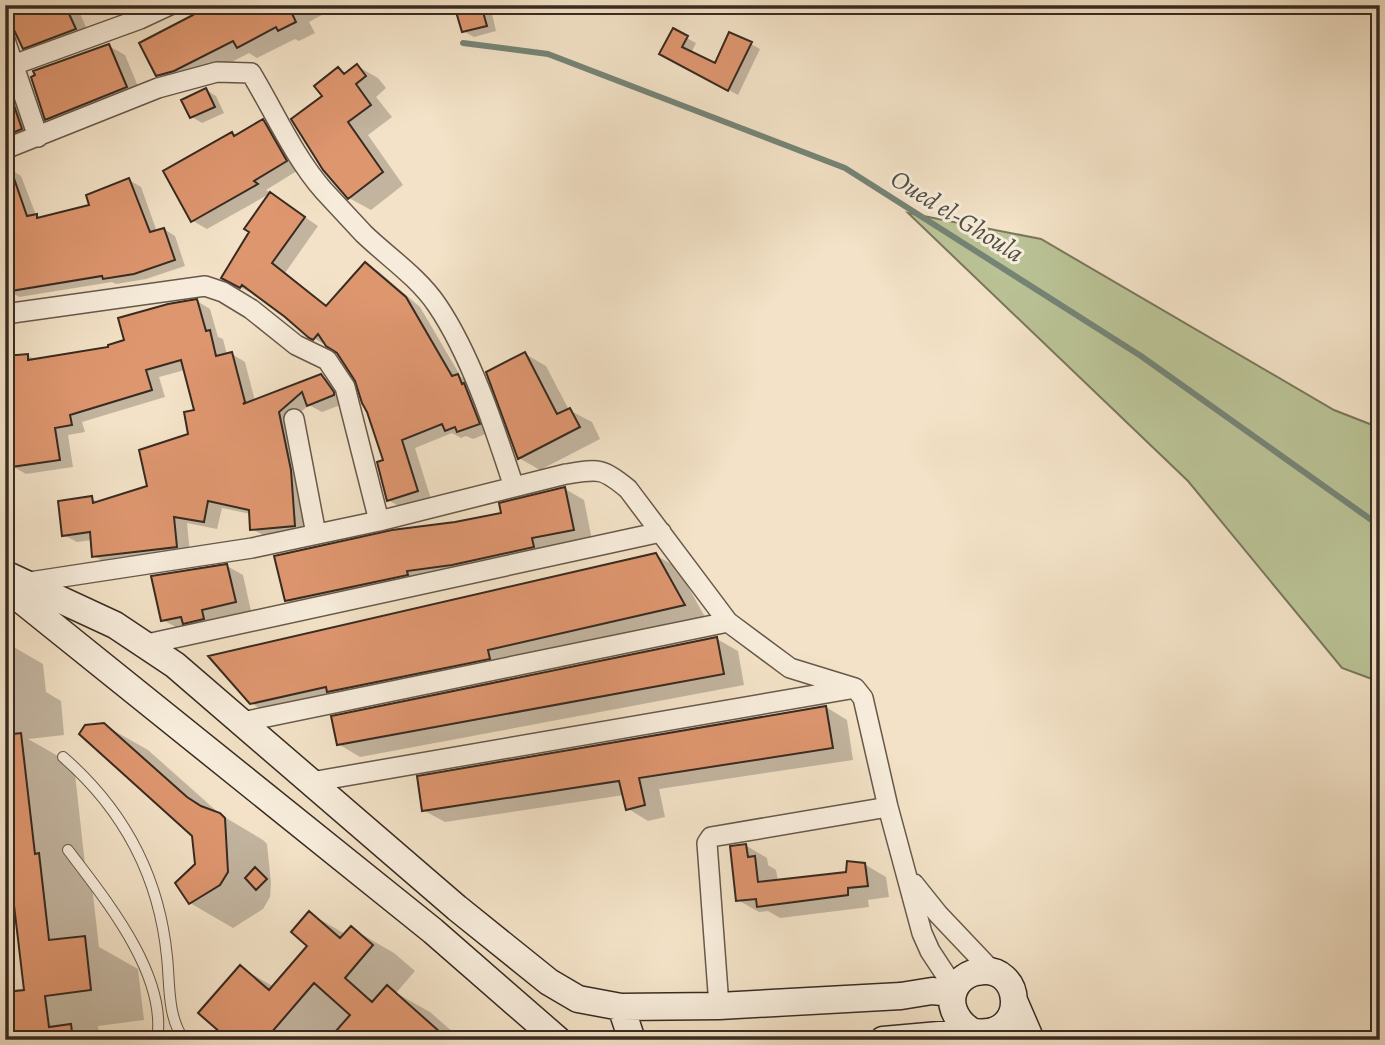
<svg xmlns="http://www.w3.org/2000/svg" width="1385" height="1045" font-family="Alegreya,serif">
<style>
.green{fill:#bac396;stroke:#79775c;stroke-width:2}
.shadow{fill:#0003}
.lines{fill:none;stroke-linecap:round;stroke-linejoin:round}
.stream{stroke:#758476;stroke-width:6}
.building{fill:#de966f;stroke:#382b21;stroke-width:2}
.lane-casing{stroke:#67594a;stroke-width:12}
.street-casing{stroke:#67594a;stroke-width:22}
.secondary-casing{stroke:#382b21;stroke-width:29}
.lane{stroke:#f7ecdb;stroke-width:10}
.street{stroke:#f7ecdb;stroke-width:19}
.secondary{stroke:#f7ecdb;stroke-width:26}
.labels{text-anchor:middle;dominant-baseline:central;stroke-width:6;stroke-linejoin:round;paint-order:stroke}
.water-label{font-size:26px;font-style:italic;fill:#515044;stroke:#f7ecdb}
</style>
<rect width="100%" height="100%" fill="#f3e2c7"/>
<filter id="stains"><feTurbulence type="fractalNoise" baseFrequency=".00286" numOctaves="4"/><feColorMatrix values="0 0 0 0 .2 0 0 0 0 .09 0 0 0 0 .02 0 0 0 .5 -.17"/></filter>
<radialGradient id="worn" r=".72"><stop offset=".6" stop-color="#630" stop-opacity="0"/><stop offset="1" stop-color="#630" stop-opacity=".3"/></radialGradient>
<path class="green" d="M908 213 1041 239 1334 410 1380 428V682L1342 668 1188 481Z"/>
<path class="shadow" d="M5 5H76L91 38 41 57 24 47 19 37 9 47 5 56Z
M126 5H174L147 19Z
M190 5H334L335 8 309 22 315 33 299 41 295 39 257 58 249 53 195 81 178 86 158 74 195 16Z
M456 5H490L496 31 474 37 463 31Z
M673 31 696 43 691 53 715 65 751 44 760 49 738 95 661 53Z
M109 46 125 55 142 96 63 128 47 119Z
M357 66 378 78 386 88 376 97 392 117 368 135 403 185 371 210 349 198 324 96 339 69 347 74Z
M5 88 22 98 32 108 22 150 15 157 5 154Z
M206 90 216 96 224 113 202 123 192 117Z
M263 121 277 130 300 169 266 190 271 193 207 229 193 221 232 134 237 137Z
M10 169 21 176 36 215 42 219 92 206 129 180 141 187 157 232 164 229 175 236 185 266 146 279 116 284 112 282 19 297 8 290Z
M284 203 318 226 285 273 328 306 365 264 379 272 420 307 461 377 472 384 493 431 473 439 466 436 461 438 452 433 415 448 431 499 402 508 388 500 385 461 357 379 338 352 310 336 255 293 254 294 237 286Z
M197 301 210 309 218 337 223 339 227 355 232 354 245 362 255 401 321 376 335 383 346 403 322 412 309 405 291 420 307 533 265 536 252 529 251 514 222 508 217 529 187 523 190 554 107 564 94 556 92 540 77 542 64 535 91 498 99 503 149 487 190 435 196 411 185 370 159 377 165 397 82 422 85 432 68 435 73 467 26 474 12 466 11 459 5 460V353L12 357 27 355 37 361 87 354 126 341Z
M525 354 546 366 569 410 592 422 600 439 540 470 519 458Z
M565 489 584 500 592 540 305 611 286 600 456 524 503 514Z
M655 555 677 567 705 617 273 716 251 703Z
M227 566 243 575 251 611 217 619 219 628 179 629 163 620Z
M717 639 738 651 744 685 360 757 338 744Z
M5 642 43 664 46 692 61 701 64 735 28 739 74 765 87 883 92 886 99 947 138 969 144 1020 98 1026 100 1040H5L25 992 5 831Z
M826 707 847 720 853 760 659 789 665 817 648 821 627 808 624 795 445 822 423 810Z
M104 725 148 750 221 815 263 840 267 844 271 883 270 897 263 909 233 928 190 903 197 864 194 835Z
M745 845 767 858 768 865 776 870 778 881 848 874 864 864 886 877 889 897 868 900 869 907 780 918 768 911 759 912 738 900Z
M309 913 345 934 351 928 394 953 415 971 396 993 430 1012 462 1040H232L240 967 274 987 310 945Z"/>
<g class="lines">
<path class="stream" d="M463 43 548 54 845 168 1141 356 1380 526"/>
</g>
<path class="building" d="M5 5H65L76 29 23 49 5 11Z
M188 5H288L296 22 278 31 276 27 237 48 233 41 174 71 156 76 139 43 193 15Z
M454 5H481L487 26 462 32Z
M673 28 688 36 682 47 715 63 729 32 752 42 728 91 659 54Z
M109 44 127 87 45 120 31 77 35 75 33 71Z
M357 64 366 76 356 84 371 105 348 122 383 172 348 199 323 170 291 119 322 96 314 86 338 67 344 74Z
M5 88 10 94 22 129 5 136Z
M206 88 215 107 190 118 181 100Z
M263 119 287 161 254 181 258 184 191 222 163 171 232 132 234 136Z
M5 161H8L27 216 37 214V218L89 205 86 195 129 178 150 232 164 228 175 260 134 274 103 279 102 276 5 292Z
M270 192 305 217 272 263 326 306 365 262 406 297 452 376 458 374 462 384 464 383 480 424 457 432 455 427 445 431 442 424 402 440 418 491 387 501 377 462 383 460 367 412 362 403 355 381 337 353 326 346 318 334 313 340 309 338 285 317 242 285 240 288 221 278 249 232 244 229Z
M197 299 206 331 210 330 216 356 232 352 245 402 243 404 321 374 334 392V395L307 406 302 392 279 412 291 470 295 526 250 530 249 510 208 501 204 522 174 517 177 547 92 557 90 532 62 536 58 501 92 496 93 503 147 486 139 450 188 434 184 412 194 410 181 360 146 370 152 390 70 415 72 425 55 428 60 460 11 467 8 451H5V356L28 354V360L108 347V345L124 340 118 318 168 304Z
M525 352 557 414 570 408 580 427 518 459 486 372Z
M565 487 574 530 532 538 534 547 452 565 407 571 408 575 285 601 274 556 392 530 455 522 501 513 499 503Z
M656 553 685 605 488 650 490 659 327 692 326 687 250 704 208 656Z
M227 564 236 602 202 610 204 619 183 624 181 617 161 621 151 576Z
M717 637 724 674 337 745 331 716Z
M826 706 833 748 639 778 645 805 626 810 619 781 422 811 417 776Z
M104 723 187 797 201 806 220 813 225 818 228 872 220 885 189 904 175 883 195 864 192 836 79 734 85 725Z
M21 733 35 854 39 853 49 940 85 936 91 990 45 996 49 1027 71 1024 73 1040H5V992L24 990 5 829V735Z
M746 844 748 857 755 856 758 882 846 872 847 861 865 863 868 886 848 888V895L757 907 756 899 736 901 730 846Z
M255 867 267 879 256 890 245 878Z
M309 911 340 938 351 926 373 945 345 978 372 1002 387 985 449 1040H328L350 1015 314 983 265 1040H229L198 1013 240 965 269 990 307 946 291 932Z"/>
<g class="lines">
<defs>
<path id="lane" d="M63 757C124 810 159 875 167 957 170 984 167 1016 184 1040
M68 850C105 899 168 975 157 1040"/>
<path id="street" d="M5 40 38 137
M5 68 140 19 170 5
M5 149 158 88 217 72 251 73C274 111 294 157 324 191 337 205 351 220 364 234 388 257 418 277 437 305 471 355 495 429 514 487
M5 314 205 286 223 292 251 309 296 345 327 360 345 387 379 521
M294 419 316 534
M23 583 252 548 379 521 566 474C598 469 602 467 628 489L728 622 790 668 855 688 863 698 888 807 922 933 930 951 955 989
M147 644 661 532
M242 722 728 622
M311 782 850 689
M914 884 938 914 993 972
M719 1006 707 843 711 837 888 807"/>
<path id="secondary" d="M5 574 115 625 175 665 457 908 549 982 578 999 621 1007 719 1006 901 996 932 991 953 993
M5 592 20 599 433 931 558 1040
M1015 1003 1031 1040
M621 1007 632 1040
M883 1040 973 1032C1031 1040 1023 961 977 972 970 973 964 977 959 982 944 1001 956 1022 973 1032"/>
</defs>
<use href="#lane" class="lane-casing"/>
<use href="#street" class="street-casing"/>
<use href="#secondary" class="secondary-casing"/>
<use href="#lane" class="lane"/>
<use href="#street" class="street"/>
<use href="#secondary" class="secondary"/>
</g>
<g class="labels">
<g class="water-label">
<text transform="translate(957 216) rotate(32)">Oued el-Ghoula</text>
</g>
</g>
<rect width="1385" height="1045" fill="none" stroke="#f3e2c7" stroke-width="28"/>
<rect x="7" y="7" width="1371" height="1031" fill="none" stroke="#382b21" stroke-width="3.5"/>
<rect x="14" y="14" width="1357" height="1017" fill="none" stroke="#382b21" stroke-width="2"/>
<rect width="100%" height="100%" filter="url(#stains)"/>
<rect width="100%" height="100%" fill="url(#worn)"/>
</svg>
